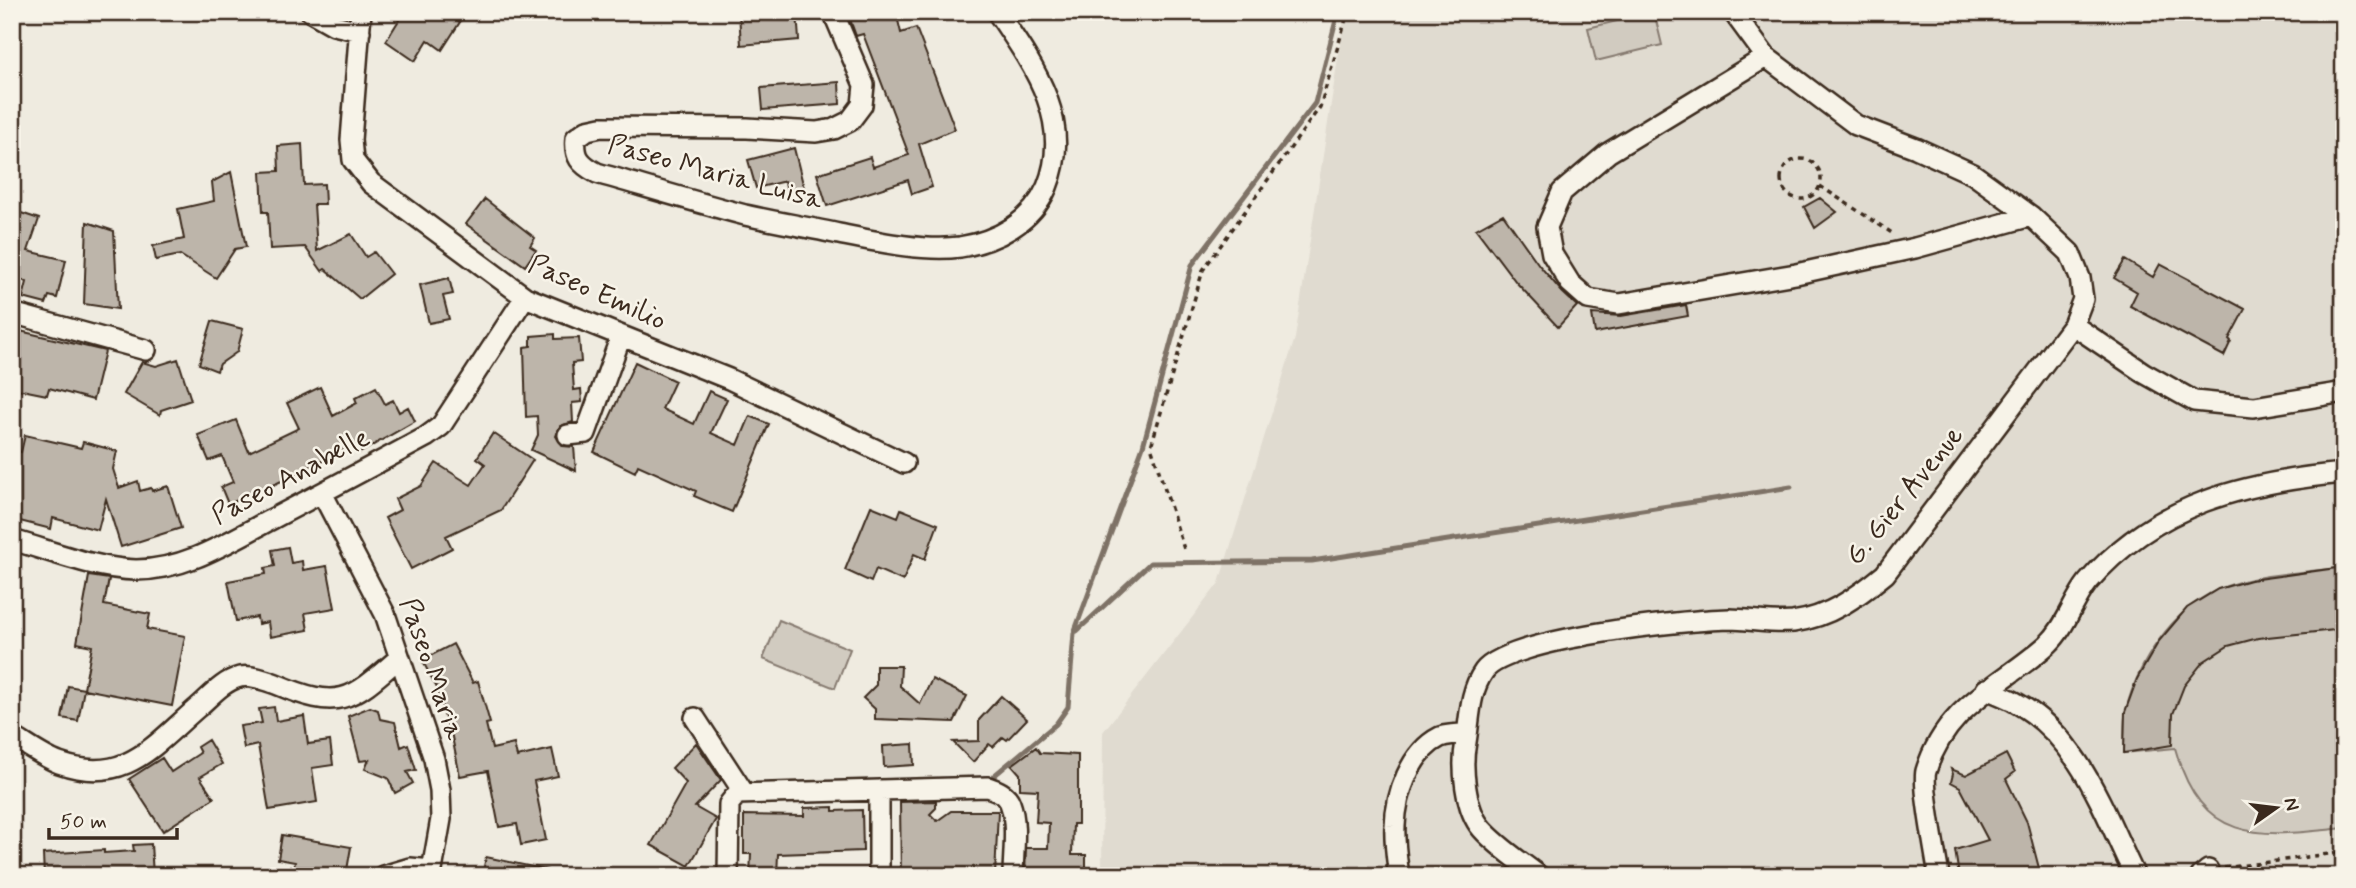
<svg xmlns="http://www.w3.org/2000/svg" width="2356" height="888" font-family="Mynerve,sans-serif">
<style>
.built{fill:#e0dbd0}
.green{fill:#d1cbc0;stroke:#867a6f;stroke-width:2}
.lines{fill:none;stroke-linecap:round;stroke-linejoin:round}
.stream{stroke:#7e7266;stroke-width:5}
.building{fill:#bdb5aa;stroke:#3b2a1e;stroke-width:2}
.minor-casing{stroke:#3b2a1e;stroke-width:24}
.path{stroke:#3b2a1e;stroke-width:3.5;stroke-dasharray:5 5;stroke-linecap:butt}
.minor{stroke:#f7f3e8;stroke-width:19}
.labels{text-anchor:middle;dominant-baseline:central;stroke-width:5;stroke-linejoin:round;paint-order:stroke}
.street-label{font-size:28px;fill:#3b2a1e;stroke:#f7f3e8}
</style>
<rect width="100%" height="100%" fill="#efebe0"/>
<filter id="ink" filterUnits="userSpaceOnUse"><feTurbulence type="fractalNoise" baseFrequency=".0143" numOctaves="2"/><feDisplacementMap in="SourceGraphic" scale="14" xChannelSelector="R" yChannelSelector="G"/><feConvolveMatrix kernelMatrix="1 2 1 2 8 2 1 2 1" color-interpolation-filters="sRGB"/></filter>
<g filter="url(#ink)">
<path class="built" d="M1345 12H2344V872L2308 876H1102L1103 732 1219 583 1295 338Z"/>
<path class="green" d="M1654 12 1662 45 1596 61 1588 28Z
M2344 567V828C2260 837 2202 846 2175 748L2124 753C2125 739 2123 723 2126 710 2138 662 2172 611 2217 590 2253 573 2305 573 2344 567Z
M779 620 850 649 835 688 763 659Z"/>
<g class="lines">
<path class="stream" d="M1077 631 1150 563 1312 561 1791 487
M990 779 1056 724 1068 707 1074 633 1143 446 1192 265 1315 103 1338 12"/>
</g>
<path class="building" d="M404 12H445L460 22 442 50 428 40 415 61 386 41Z
M739 12H797L799 40 741 45Z
M860 12H896L901 33 916 28 955 129 919 144 932 187 912 194 908 180 827 206 817 174 870 157 873 167 909 155 863 34 856 36 852 25 849 15Z
M839 82 840 104 763 110 761 88Z
M302 144 304 185 324 184 325 204H314L317 251 351 234 366 257 374 252 391 274 360 299 325 269 322 271 305 247 270 249 268 212H263L261 172 279 171 278 146Z
M794 148 804 188 787 192 785 181 756 188 748 160Z
M231 172 246 247 235 249 216 278 180 255 156 260 153 246 184 239 178 209 214 201 212 182Z
M1820 198 1837 212 1815 228 1804 207Z
M485 199 535 238 530 246 536 250 525 266 466 224Z
M12 210 39 219 28 251 66 260 57 298 49 296 46 304 23 298 27 282 12 276Z
M1503 214 1539 265 1562 292 1577 306 1558 327 1516 282 1476 229Z
M87 222 114 231 118 309 84 304Z
M2125 260 2153 277 2160 264 2245 309 2229 339 2231 341 2224 356 2130 306 2137 292 2114 278Z
M449 278 453 294 443 296 449 319 429 323 420 285Z
M1686 305 1688 316 1595 333 1592 314 1621 316Z
M212 321 243 329 237 352 220 364 217 371 199 364Z
M20 331 105 351 93 400 49 388 47 395 12 388V370Z
M555 334V339L579 338 581 362 572 363 574 390 581 389 582 402 572 403 573 422 560 426 556 436 563 446 574 447 576 471 531 450 538 435 537 416 526 417 524 347 531 346V336Z
M178 359 191 400 161 410 160 415 124 394 142 362 156 366Z
M635 362 675 381 662 409 694 424 709 391 727 399 711 433 738 445 750 416 769 424 732 512 694 496 696 491 638 465 635 472 594 452Z
M320 387 333 416 357 403 355 398 376 387 385 404 393 400 399 412 408 407 415 421 361 452 357 444 263 490 228 504 221 487 233 482 222 456 209 461 198 435 236 420 249 452 299 428 287 403Z
M493 433 533 460 501 510 446 536 452 548 411 569 385 518 400 510 395 499 421 486 436 463 471 485 485 464 477 458Z
M25 435 81 448 83 442 117 451 113 469 119 488 138 481 140 491 151 488 152 491 168 486 181 528 121 547 106 499 98 530 53 518 51 529 12 519V450L21 452Z
M871 506 898 517 901 509 938 524 925 559 914 554 903 581 876 569 871 582 845 570Z
M288 547 291 563 302 561 303 570 327 566 335 608 305 613 308 630 270 637 268 622 258 624 257 617 236 621 228 581 266 574 265 568 275 566 272 550Z
M2344 567V629L2258 638 2228 646 2203 662 2184 686 2173 714 2172 745 2124 753 2125 712 2137 679 2159 641 2187 608 2218 589 2250 580Z
M89 576 109 579 104 605 150 614 147 629 185 636 172 706 84 689 92 646 77 643Z
M453 644 473 683 478 681 490 723 486 724 492 749 514 744 517 757 552 749 558 776 534 781 546 840 521 845 517 824 499 827 488 771 460 776 451 732 449 733 437 688 422 660Z
M876 666H901L900 686 920 704 932 679 967 696 954 722 875 719V709L863 698 876 685Z
M68 686 84 689 78 721 62 718Z
M1001 696 1027 719 1007 740 1003 737 993 747 989 744 973 762 953 742 979 741V720Z
M274 707 276 721 304 716 308 744 330 741 333 765 312 768 317 802 269 810 258 745 244 748 240 726 262 723 259 709Z
M370 707 378 710 380 719 395 722 401 747 408 744 416 770 407 772 413 783 395 793 388 778 365 769 369 760 360 761 348 716Z
M208 740 222 764 200 777 214 798 163 831 129 779 162 758 171 772 200 753 197 747Z
M696 743 721 780 695 807 716 819 689 866 651 845 686 783 672 768Z
M913 744 914 765 884 767 883 746Z
M1036 747 1040 753 1078 755V824H1073L1072 855H1086V876H1025L1026 848H1048L1049 823 1036 822 1038 790 1020 789V774L1012 765Z
M2006 754 2015 772 2006 779 2027 822 2041 876H1959L1955 850 1988 840 1960 787 1951 782 1953 774 1951 769 1966 775Z
M936 801V808L930 814 937 821 951 811H998L995 876H901L900 802Z
M833 807V811L862 810 863 851 778 854 777 876H750L751 854H744V815L804 816V808Z
M282 835 351 847 346 876H292L295 862 278 859Z
M151 844 153 875 44 876 43 854 104 850V853L134 851 133 845Z
M486 857 547 870V876H482Z"/>
<g class="lines">
<defs>
<path id="minor" d="M311 12 334 25 360 31
M361 12 351 140 353 160 371 183 525 297 729 379 904 463
M833 12 864 85 862 105 850 121 834 129 816 132 747 128 601 127 587 130 576 138C574 157 580 164 597 173 646 187 695 202 745 215 776 222 807 227 839 234 874 241 924 252 960 247 997 241 1032 222 1047 187 1074 121 1033 65 997 12
M1766 57 1608 153 1562 192 1547 227 1552 254 1570 283 1588 299 1619 304 1796 274 1915 248 2031 216
M12 313 146 350
M2073 325 2144 373 2194 401 2254 407 2344 392
M568 435 586 433 621 336
M322 493 385 614 434 759 440 790 441 819 431 876
M12 540C52 551 95 569 136 570 185 570 228 542 270 520 322 493 374 465 426 437L441 426 525 297
M1986 689C1995 693 2006 697 2015 702 2080 737 2104 813 2135 876
M695 718 744 793
M12 736C27 745 43 757 59 763 124 786 152 747 197 708 210 697 223 681 240 677 252 675 265 680 276 684 340 711 350 701 399 658
M383 876 410 868 432 870
M728 876 729 804 737 794 988 787C997 790 1007 794 1010 803 1018 824 1013 854 1013 876
M879 876V790
M1399 876C1397 860 1394 843 1395 826 1396 795 1410 752 1440 737 1448 734 1459 734 1467 734
M1539 876C1520 861 1498 847 1482 829 1465 810 1461 766 1466 742 1470 719 1469 692 1484 671 1508 638 1685 620 1729 619 1750 619 1772 624 1793 622 1830 617 1857 597 1885 574L2073 325 2083 299 2080 278 2070 253 2031 216 1973 174 1916 148 1856 125 1766 57 1733 12
M1939 876C1936 857 1922 784 1926 771 1946 705 2001 686 2048 644 2066 627 2073 601 2088 582 2155 504 2245 482 2344 473
M2201 876 2208 870"/>
</defs>
<use href="#minor" class="minor-casing"/>
<path class="path" d="M1781 179a20 20 0 1 1 40 0a20 20 0 1 1-40 0Z
M1820 186 1895 235
M1184 549 1151 446 1203 270 1320 107 1348 12
M2224 868 2344 852"/>
<use href="#minor" class="minor"/>
</g>
</g>
<g class="labels">
<g class="street-label">
<text transform="translate(715 173) rotate(15)">Paseo Maria Luisa</text>
<text transform="translate(597 293) rotate(24)">Paseo Emilio</text>
<text transform="translate(291 477) rotate(-28)">Paseo Anabelle</text>
<text transform="translate(1905 496) rotate(-51)">G. Gier Avenue</text>
<text transform="translate(431 669) rotate(71)">Paseo Maria</text>
</g>
</g>
<rect width="2356" height="888" fill="none" stroke="#f7f3e8" stroke-width="42"/>
<rect x="21" y="21" width="2314" height="846" fill="none" stroke="#3b2a1e" stroke-width="2.5" filter="url(#ink)"/>
<g transform="translate(2276 808) rotate(76)" stroke="#f7f3e8" stroke-width="5" paint-order="stroke">
<path d="M0-5L12 26L0 18L-12 26Z" fill="#3b2a1e"/>
<text y="-10" font-size="19" font-weight="bold" text-anchor="middle" fill="#3b2a1e">N</text>
</g>
<path d="M49 828v10h128v-10" fill="none" stroke="#3b2a1e" stroke-width="3.5"/>
<text x="60" y="828" font-size="21" fill="#3b2a1e" stroke="#f7f3e8" stroke-width="5" paint-order="stroke">50 m</text>
</svg>
